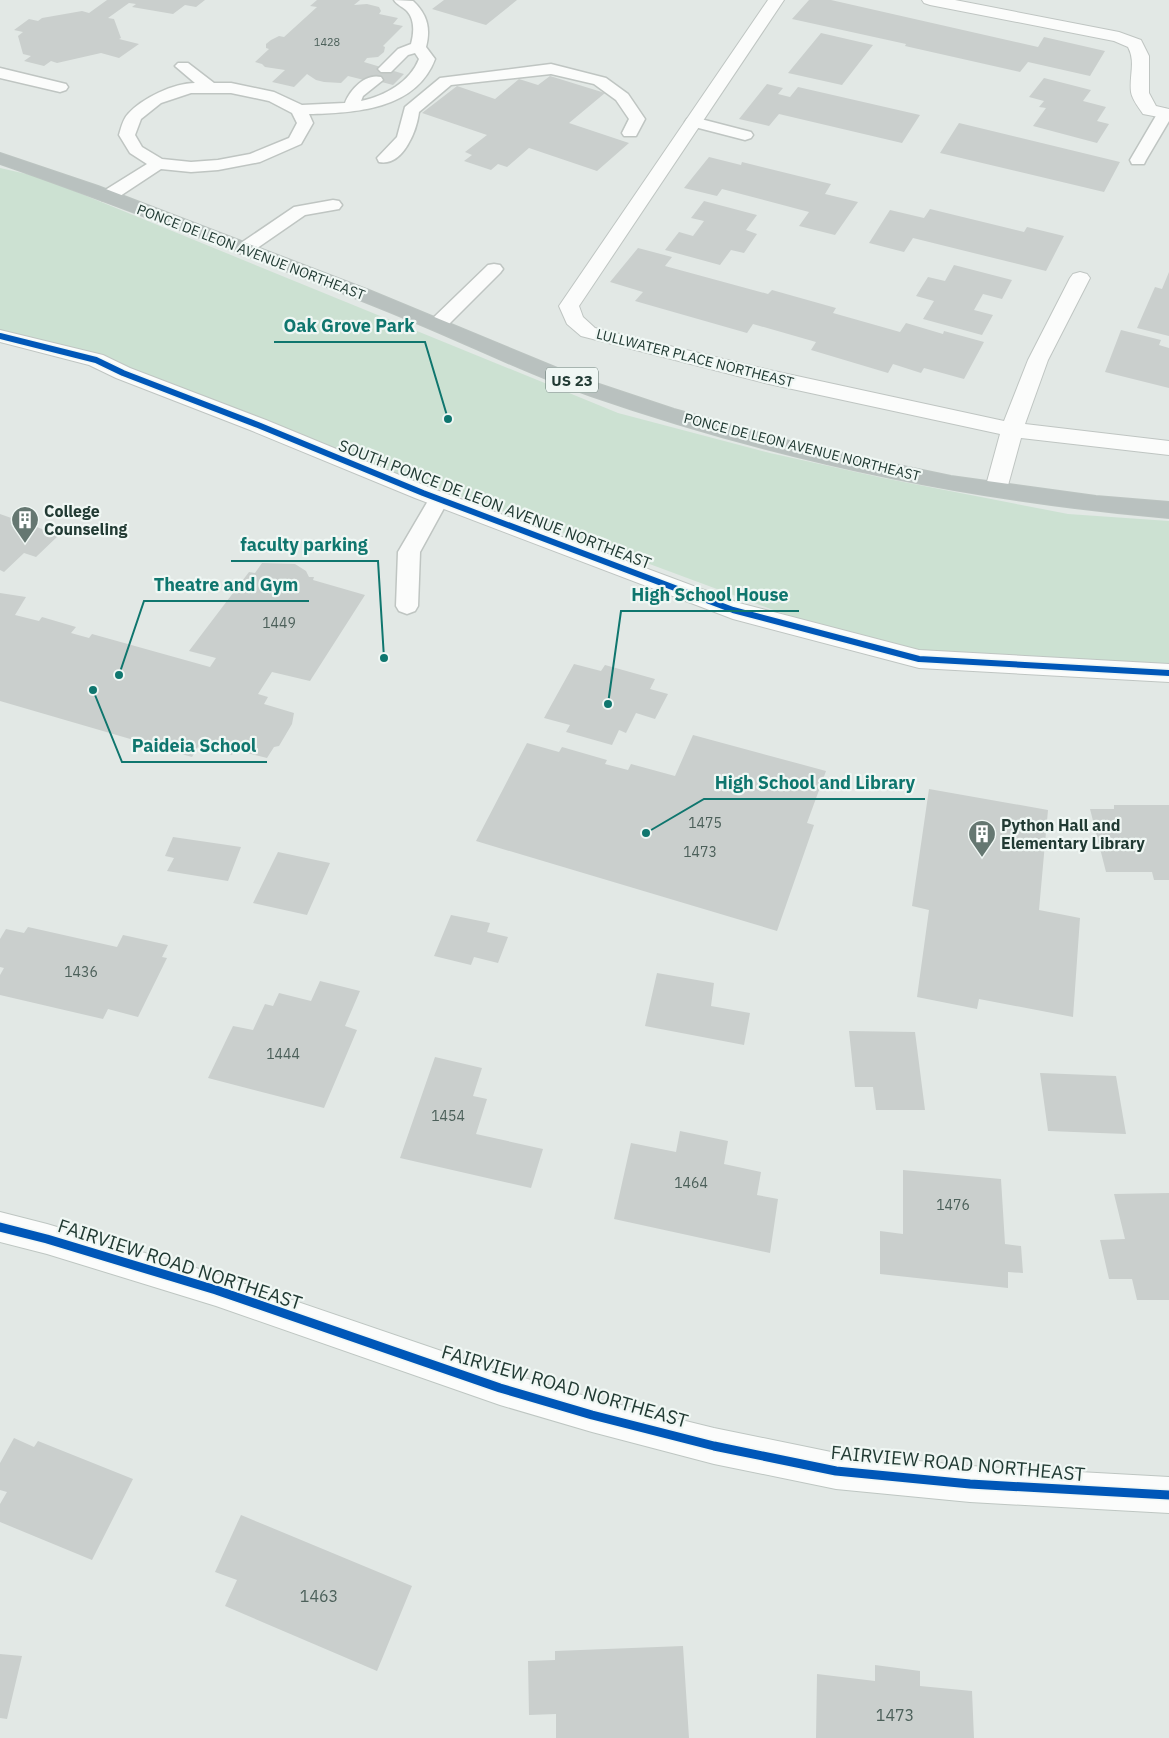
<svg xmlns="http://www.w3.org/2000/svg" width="1169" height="1738" font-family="'IBM Plex Sans',sans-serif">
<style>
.green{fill:#cce1d2}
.building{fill:#cacfcd}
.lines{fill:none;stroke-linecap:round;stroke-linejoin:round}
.lane-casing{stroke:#bfc5c2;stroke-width:3}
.street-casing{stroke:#bfc5c2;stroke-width:2}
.secondary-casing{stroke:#bec6c2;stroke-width:2}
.highway-casing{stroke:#bcc4c1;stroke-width:2}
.lane{fill:#fbfcfb;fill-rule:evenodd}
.street{fill:#fbfcfb;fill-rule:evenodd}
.secondary{fill:#fbfcfb;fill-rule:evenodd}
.highway{fill:#b9c1bf;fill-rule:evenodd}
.cycleway-far1-casing{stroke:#f0f7f4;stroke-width:9}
.cycleway-casing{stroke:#f0f7f4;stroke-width:12}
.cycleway-far1{stroke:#0057b8;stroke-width:6}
.cycleway{stroke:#0057b8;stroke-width:9}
.labels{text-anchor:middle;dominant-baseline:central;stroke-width:4.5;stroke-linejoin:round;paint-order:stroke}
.far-number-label{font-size:11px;fill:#4c605a}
.far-street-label{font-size:14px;fill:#213a33;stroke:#f0f7f4}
.number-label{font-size:14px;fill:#4c605a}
.shield{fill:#f0f7f4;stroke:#5f736d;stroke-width:1}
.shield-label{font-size:15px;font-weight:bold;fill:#213a33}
.street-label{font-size:16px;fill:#213a33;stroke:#f0f7f4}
.poi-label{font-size:16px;font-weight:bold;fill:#213a33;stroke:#f0f7f4;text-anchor:start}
.near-number-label{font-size:16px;fill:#4c605a}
.near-street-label{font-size:19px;fill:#213a33;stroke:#f0f7f4}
.leader{fill:none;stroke:#0f766e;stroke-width:2}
.callout-dot{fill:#0f766e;stroke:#f0f7f4;stroke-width:2}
.callout-label{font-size:18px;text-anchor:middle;font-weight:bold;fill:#0f766e;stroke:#f0f7f4;stroke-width:4.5;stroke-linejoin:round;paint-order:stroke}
</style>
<rect width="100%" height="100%" fill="#e2e8e5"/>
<path class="green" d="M0 168 40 177 618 413 770 453 883 478 1068 514 1169 521V678L919 659 814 625 601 546 318 446 96 360 0 343Z"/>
<path class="building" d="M107 0H205L196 7 185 5 173 14 132 7 136 4 129 3 108 18 114 19 121 38 119 39 139 44 119 58 101 53 57 63 51 61 44 66 24 61 31 56 23 54 18 36 23 32 14 30 29 19 38 21 42 18 82 11 89 13Z
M317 0H360L354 5 367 4 379 7 381 11 379 14 398 18 393 24 403 26 383 46 385 47 384 52 378 57 367 58 364 62 404 74 393 85 370 79 368 81 348 76 341 83 324 82 316 80 307 74 294 87 272 82 285 70 265 67 262 64 255 62 269 49 266 48V44L271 40 279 36 284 37 317 7 310 6Z
M444 0H517L486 25 432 9Z
M809 0H831L1038 47 1044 37 1105 51 1090 76 1028 62 1020 72 905 46 906 44 792 19Z
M821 33 873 45 842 85 788 73Z
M550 76 605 93 569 123 629 143 597 171 529 148 507 167 498 164 491 170 464 161 472 155 465 152 487 135 422 113 457 86 495 99 519 79 538 85Z
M1044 78 1091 90 1083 101 1106 107 1097 121 1109 124 1097 143 1033 126 1046 108 1039 107 1044 101 1029 97Z
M767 84 783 88 778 94 790 97 798 87 920 115 902 143 779 114 769 126 739 119Z
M959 123 984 129 1120 162 1104 192 940 153Z
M709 157 741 165 742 162 831 184 825 194 858 202 835 235 799 226 809 212 722 189 717 196 684 188Z
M704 201 757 215 746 230 757 234 744 253 731 250 720 265 665 250 679 232 693 236 704 221 691 218Z
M930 209 1024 232 1027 227 1064 236 1046 271 913 238 904 252 869 243 890 210 924 218Z
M638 248 672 257 665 266 768 294 772 290 836 308 833 313 900 332 906 323 943 334 944 331 984 342 964 379 924 368 921 373 893 364 888 373 811 350 816 342 753 324 747 333 635 301 643 292 610 282Z
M954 265 1012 280 1002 299 983 294 974 310 993 315 982 335 923 319 934 301 916 296 928 277 945 281Z
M1169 272V336L1137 328 1155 287 1162 289Z
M1121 330 1161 340 1159 345 1169 348V388L1105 372Z
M0 514 59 535 36 557 24 553 4 572 0 570Z
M262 563 295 564 306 571 309 577H314L313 580 365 595 310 681 272 672 258 694 268 697 264 704 294 713 292 724 279 746 274 747 267 758 235 750 232 755 199 745 192 757 0 701V593L26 597 15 615 39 621 42 617 76 627 71 633 89 638 92 634 210 667 216 658 189 651 249 572 255 573Z
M574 664 601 671 605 665 655 679 650 689 668 694 655 719 636 713 626 733 619 730 612 745 566 732 570 725 544 718Z
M693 735 826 771 807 823 814 825 777 931 476 841 527 743 559 752 562 747 607 760 605 764 628 770 631 764 675 776Z
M929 789 1048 810 1039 910 1080 918 1073 1017 979 999 977 1009 917 997 929 910 912 906Z
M1114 805H1169V880H1154L1152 872H1106L1090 809H1114Z
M173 837 241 847 228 881 167 871 174 858 165 856Z
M278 852 330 863 307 915 253 903Z
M451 915 490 923 487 932 508 937 498 963 474 957 471 965 434 956Z
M28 927 117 947 123 935 168 945 162 957 167 958 138 1017 108 1009 103 1019 0 995V975L4 968 0 967V939L6 929 24 933Z
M657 973 714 983 711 1006 750 1013 744 1045 645 1026Z
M320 981 360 991 345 1026 357 1030 324 1108 208 1078 233 1026 253 1030 265 1004 273 1006 279 993 311 1001Z
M849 1031 915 1032 925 1110H876L873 1087H855Z
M435 1057 482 1068 473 1096 487 1099 476 1134 543 1149 531 1188 400 1158Z
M1040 1073 1116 1076 1126 1134 1048 1131Z
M680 1131 728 1141 724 1164 761 1172 757 1195 778 1199 770 1253 614 1219 631 1143 676 1152Z
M903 1170 1001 1179 1005 1244 1021 1246 1023 1273 1008 1272V1288L880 1274V1231L903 1234Z
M1169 1193V1300H1137L1132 1279H1109L1100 1240 1125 1239 1114 1194Z
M14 1438 34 1447 38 1441 133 1479 92 1560 0 1522V1504L7 1492 0 1490V1463Z
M241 1515 412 1586 377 1671 225 1606 237 1580 215 1572Z
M683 1646 689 1738H556V1714L529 1715 528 1661 555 1660V1651Z
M0 1654 22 1656 7 1719 0 1718Z
M875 1665 920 1671V1686L972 1691 974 1738H816L817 1674 875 1681Z"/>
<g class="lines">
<defs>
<path id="lane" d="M394 0 413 1C427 14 431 28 426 47L435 59C416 110 354 113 309 114L313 123 301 144 260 162 218 170 191 172 161 169 114 200H102L99 196 102 192 147 164 130 153 119 135C121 128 123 119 128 114 142 98 174 83 195 83L175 66 178 63H188L214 83H231L274 92 302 105 345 103C350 90 365 73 381 77L383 80 363 96 361 101C385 96 410 82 419 59L415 53 408 55 391 72H381L378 69 398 49 411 44C414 33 415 20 407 11 403 7 397 5 394 0ZM191 93H231L269 101 292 113 297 123 289 138 250 154 218 160 191 162 162 159 142 147 135 135 141 119 161 103Z
M551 64 606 78 628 94 645 119 636 136H624L622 133 629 119 616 100 594 84 551 74 451 85 419 112C417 130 403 167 379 162L377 158 397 137 405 107 440 78Z
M0 68 66 84 68 87 66 90 60 92 0 78Z
M1165 109 1169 110V121L1146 160 1144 164H1132L1130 160 1157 114 1159 111Z
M693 117 751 132 753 135 751 138 745 140 687 125 685 122 687 119Z
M333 200 339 201 342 205 339 209 305 215 250 253 244 254 238 253 235 249 238 245 294 207Z
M494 264 500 265 503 269 500 273 445 328 438 330 431 328 429 324 431 320 488 265Z
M439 492 446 494 449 499 420 552 418 606 415 611 407 614 399 611 396 606 398 552 432 494Z"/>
<path id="street" d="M768 0H784L579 306 583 317 595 328 769 370 1004 421 1028 360 1070 278 1073 274 1080 272 1087 274 1090 278 1048 360 1025 424 1169 441V455L1021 438 1007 489 1004 494 996 496 988 494 985 489 1000 434 769 384 581 336 567 324 559 306Z
M922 0H955L1119 32 1141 40 1149 56V93L1156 106 1169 109V119L1143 114C1139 108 1132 99 1131 92 1129 76 1136 62 1128 47L1114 41 930 5 924 3Z
M0 330 103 355 130 368 266 420 431 488 739 603 919 650 1169 664V682L919 668 733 619 415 498 250 430 116 378 89 365 0 342Z"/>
<path id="secondary" d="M0 1212 47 1224 216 1274 500 1371 592 1398 714 1428 836 1453 970 1466 1169 1477V1513L970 1502 836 1489 714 1464 592 1432 500 1405 216 1306 47 1254 0 1242Z"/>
<path id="highway" d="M0 153 98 186 369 290 584 379 674 409 808 446 951 476 1096 496 1169 502V518C972 501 779 461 591 396 527 374 466 343 404 318 356 298 308 280 260 261 174 228 88 194 0 164Z"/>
</defs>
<use href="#lane" class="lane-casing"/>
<use href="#street" class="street-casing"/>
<use href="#secondary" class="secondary-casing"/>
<use href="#highway" class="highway-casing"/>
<use href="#lane" class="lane"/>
<use href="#street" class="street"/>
<use href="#secondary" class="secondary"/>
<use href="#highway" class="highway"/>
<defs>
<path id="cycleway-far1" d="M0 336 96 360 123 373 258 425 423 493 733 610 919 659 1169 673"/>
<path id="cycleway" d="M0 1227 47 1239 216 1290 500 1388 592 1415 714 1446 836 1471 970 1484 1169 1495"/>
</defs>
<use href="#cycleway-far1" class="cycleway-far1-casing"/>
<use href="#cycleway" class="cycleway-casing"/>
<use href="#cycleway-far1" class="cycleway-far1"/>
<use href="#cycleway" class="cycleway"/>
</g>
<defs>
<symbol id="building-pin" viewBox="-11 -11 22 30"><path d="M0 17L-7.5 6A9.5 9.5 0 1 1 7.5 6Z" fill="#657771" stroke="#f0f7f4"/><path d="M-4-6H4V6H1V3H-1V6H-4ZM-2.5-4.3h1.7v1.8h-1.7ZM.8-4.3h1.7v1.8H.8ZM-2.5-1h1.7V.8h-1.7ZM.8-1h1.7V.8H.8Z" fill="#fff"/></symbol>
</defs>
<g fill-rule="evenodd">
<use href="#building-pin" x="9" y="504" width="32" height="43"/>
<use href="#building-pin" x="966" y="818" width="32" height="43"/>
</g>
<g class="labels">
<g class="far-number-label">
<text x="327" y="42">1428</text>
</g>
<g class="far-street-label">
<text transform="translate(251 252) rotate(21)">PONCE DE LEON AVENUE NORTHEAST</text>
<text transform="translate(695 358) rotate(14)">LULLWATER PLACE NORTHEAST</text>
<text transform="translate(802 447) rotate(14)">PONCE DE LEON AVENUE NORTHEAST</text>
</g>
<g class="number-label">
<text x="279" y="623">1449</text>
<text x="705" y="823">1475</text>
<text x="700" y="852">1473</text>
<text x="81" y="972">1436</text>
<text x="283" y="1054">1444</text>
<text x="448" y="1116">1454</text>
<text x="691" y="1183">1464</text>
<text x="953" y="1205">1476</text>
</g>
<rect class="shield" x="546" y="367.5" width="52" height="25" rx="4"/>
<g class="shield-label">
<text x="572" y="380">US 23</text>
</g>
<g class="street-label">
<text transform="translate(495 504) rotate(21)">SOUTH PONCE DE LEON AVENUE NORTHEAST</text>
</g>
<g class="poi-label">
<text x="44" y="511">College<tspan x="44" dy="18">Counseling</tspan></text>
<text x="1001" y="825">Python Hall and<tspan x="1001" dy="18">Elementary Library</tspan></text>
</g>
<g class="near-number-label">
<text x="319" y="1596">1463</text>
<text x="895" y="1715">1473</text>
</g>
<g class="near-street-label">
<text transform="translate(180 1264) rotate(18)">FAIRVIEW ROAD NORTHEAST</text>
<text transform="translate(565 1386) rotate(16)">FAIRVIEW ROAD NORTHEAST</text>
<text transform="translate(958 1463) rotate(5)">FAIRVIEW ROAD NORTHEAST</text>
</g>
</g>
<path class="leader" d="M448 419L425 342H274M384 658L378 561H231M119 675L144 601H309M608 704L621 611H799M93 690L122 762H267M646 833L704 799H925"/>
<g class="callout-dot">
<circle cx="448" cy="419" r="5"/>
<circle cx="384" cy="658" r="5"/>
<circle cx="119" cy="675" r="5"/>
<circle cx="608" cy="704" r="5"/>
<circle cx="93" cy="690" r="5"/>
<circle cx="646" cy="833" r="5"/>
</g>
<g class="callout-label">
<text x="349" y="332">Oak Grove Park</text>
<text x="304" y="551">faculty parking</text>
<text x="226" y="591">Theatre and Gym</text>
<text x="710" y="601">High School House</text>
<text x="194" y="752">Paideia School</text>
<text x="815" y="789">High School and Library</text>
</g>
</svg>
